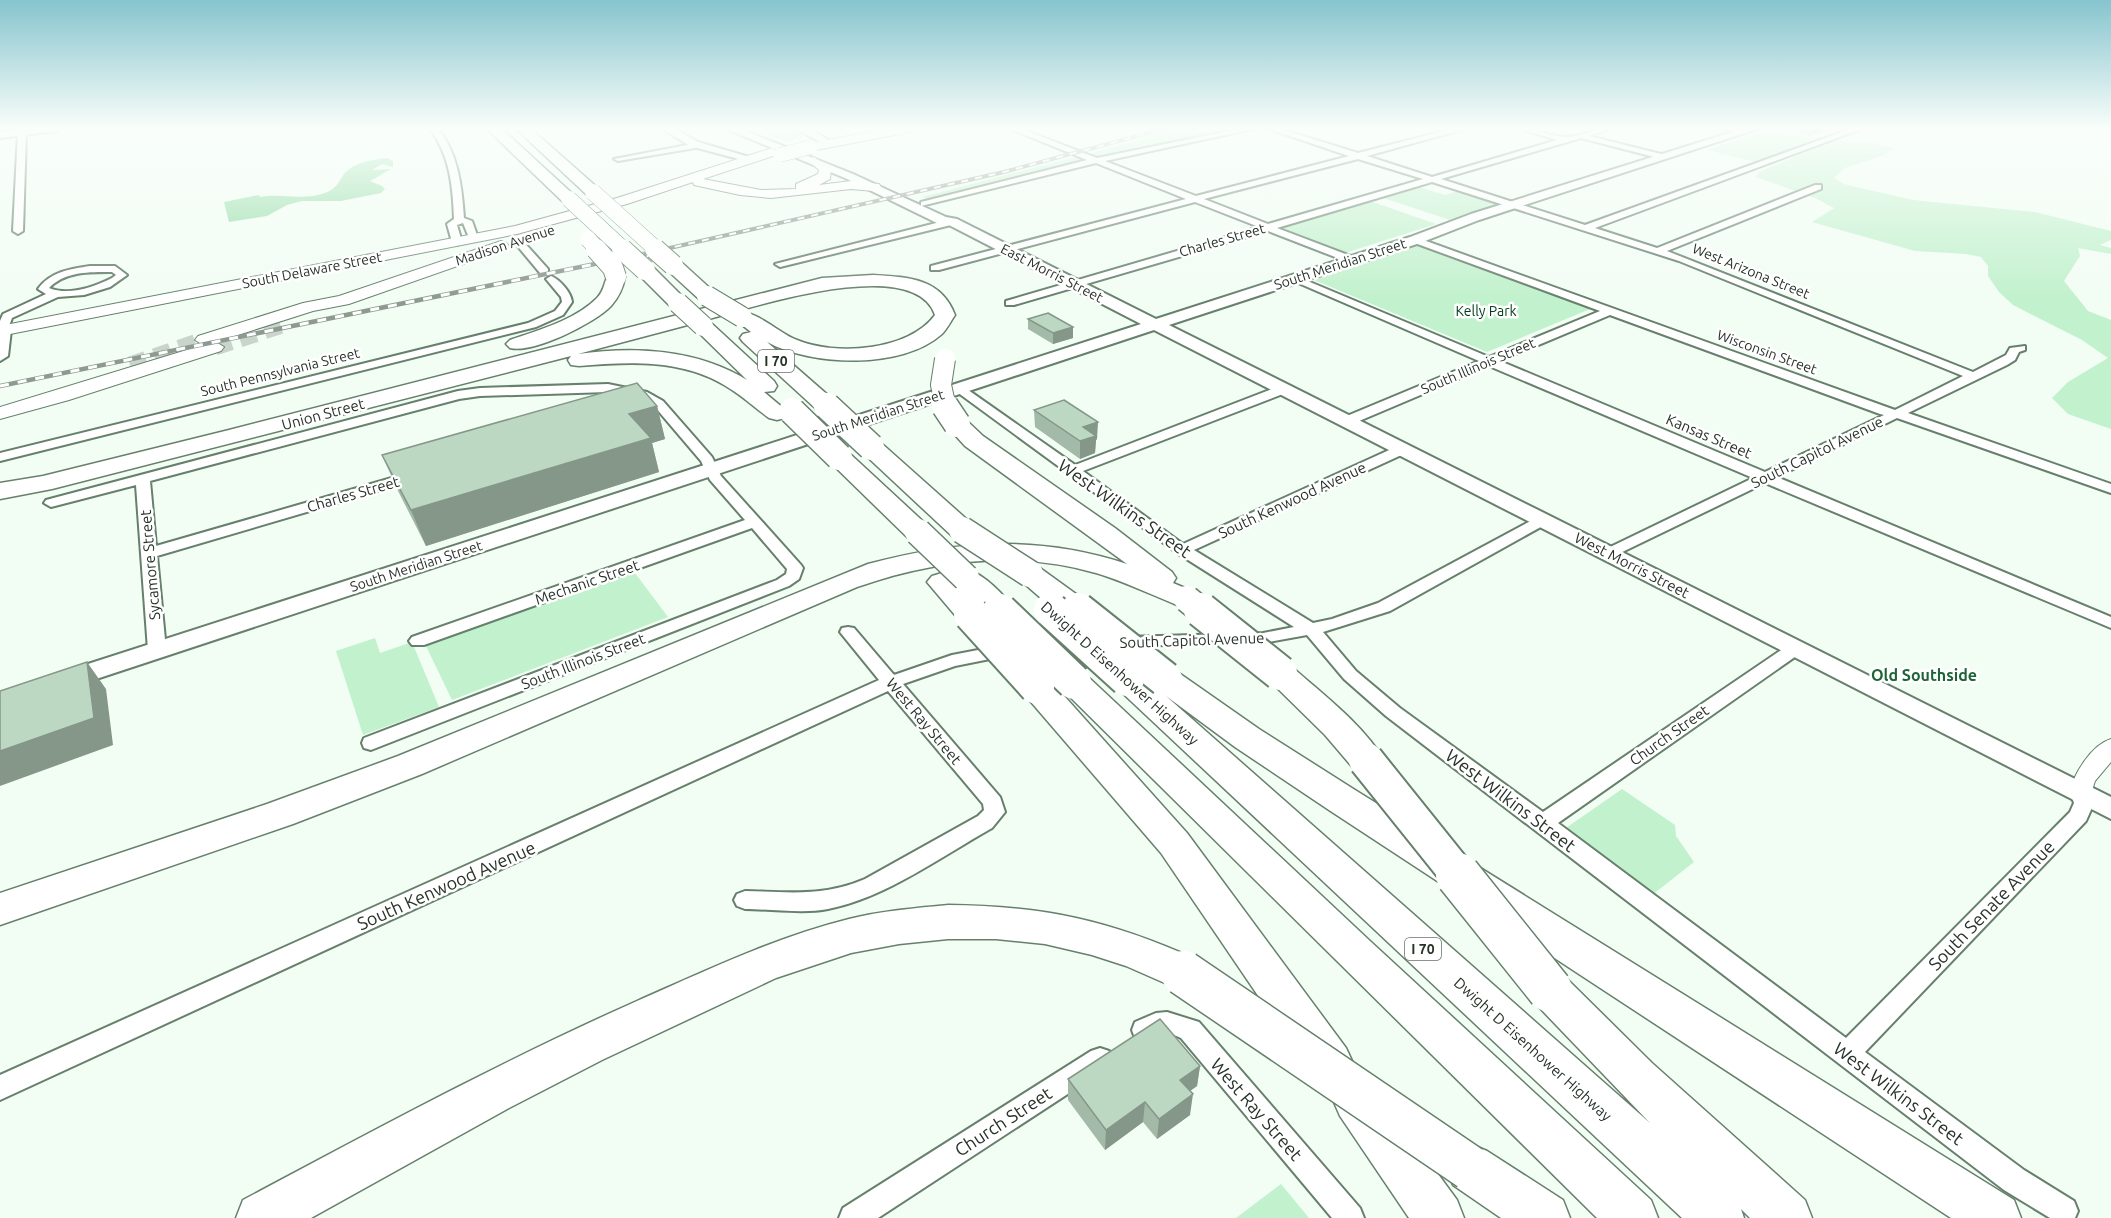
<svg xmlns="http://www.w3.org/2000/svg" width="2111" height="1218" font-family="Ubuntu,sans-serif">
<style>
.green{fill:#c2f1cd}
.water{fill:#93dca6}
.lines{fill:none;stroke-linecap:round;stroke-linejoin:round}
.primary-tunnel{stroke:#c9d4cb;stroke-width:17;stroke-dasharray:17 9;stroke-linecap:butt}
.minor-casing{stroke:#66806c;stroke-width:4}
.tertiary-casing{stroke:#66806c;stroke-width:2}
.secondary-casing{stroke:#66806c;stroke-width:4}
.primary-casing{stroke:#66806c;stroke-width:2}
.motorway-casing{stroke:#66806c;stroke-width:3}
.minor{fill:#fff;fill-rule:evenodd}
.tertiary{fill:#fff;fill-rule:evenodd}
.secondary{fill:#fff;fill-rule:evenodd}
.primary{fill:#fff;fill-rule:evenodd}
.motorway{fill:#fff;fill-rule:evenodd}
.rail-far1-casing{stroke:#8e9990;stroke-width:4}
.rail-casing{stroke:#8e9990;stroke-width:4.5}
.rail-far1{stroke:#fff;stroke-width:2;stroke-dasharray:7;stroke-linecap:butt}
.rail{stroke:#fff;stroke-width:3;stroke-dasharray:9;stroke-linecap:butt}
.primary-bridge-casing{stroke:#66806c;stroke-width:15;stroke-linecap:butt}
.motorway-bridge-far4-casing{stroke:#66806c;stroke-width:17;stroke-linecap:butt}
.motorway-bridge-far3-casing{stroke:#66806c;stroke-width:22;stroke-linecap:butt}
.motorway-bridge-far2-casing{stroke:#66806c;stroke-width:29;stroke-linecap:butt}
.motorway-bridge-far1-casing{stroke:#66806c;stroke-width:38;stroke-linecap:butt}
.motorway-bridge-casing{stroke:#66806c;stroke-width:47;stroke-linecap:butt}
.primary-bridge{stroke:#fff;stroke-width:14}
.motorway-bridge-far4{stroke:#fff;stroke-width:16}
.motorway-bridge-far3{stroke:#fff;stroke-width:20}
.motorway-bridge-far2{stroke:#fff;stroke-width:26}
.motorway-bridge-far1{stroke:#fff;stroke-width:34}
.motorway-bridge{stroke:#fff;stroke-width:44}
.wall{fill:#a2baa7}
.shaded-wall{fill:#849788}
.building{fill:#bcd8c2;stroke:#849788;stroke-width:1.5}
.labels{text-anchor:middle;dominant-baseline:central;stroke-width:5;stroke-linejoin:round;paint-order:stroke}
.far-street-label{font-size:14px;fill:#273229;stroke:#fff}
.far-park-label{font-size:14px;fill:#003a19;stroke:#fff}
.shield{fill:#fff;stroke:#687069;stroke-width:1.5}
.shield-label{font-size:14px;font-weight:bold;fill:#273229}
.street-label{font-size:15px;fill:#273229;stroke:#fff}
.neighbourhood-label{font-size:16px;font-weight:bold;fill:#1e6438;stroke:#fff}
.near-street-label{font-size:18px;fill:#273229;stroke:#fff}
</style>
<rect width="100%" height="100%" fill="#f2fdf4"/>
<path class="green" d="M752 128H792L804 136 788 142Z
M1178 128H1241L1097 159 1085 155Z
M1771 129 1822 141 1759 163 1707 150Z
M1832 141 1875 143 1893 148 1884 155 1845 168 1834 178 1844 184 1913 200 2035 212 2111 231V240L2100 245 2111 248V254L2078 248 2080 256 2064 281 2088 311 2111 320V429L2068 414 2052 398 2068 382 2108 358 2082 340 2013 305 1999 292 1988 276V266L1981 257 1966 254 1915 251 1812 222 1834 208 1815 198 1756 177 1759 172Z
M1076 157 1086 161 1007 179 930 200 922 197Z
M1419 187 1445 195 1461 190 1502 203 1450 220 1383 198Z
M1370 201 1436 224 1345 253 1280 228Z
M1418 246 1590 309 1487 352 1314 280Z
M632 569 668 617 452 700 425 644Z
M375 638 380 653 412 642 439 707 363 735 336 651Z
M1622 789 1675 825 1676 836 1694 862 1652 895 1563 830Z
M1281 1184 1309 1218H1236Z"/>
<path class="water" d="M387 158 393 161V167L382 164 372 170 391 169 370 181 382 186 385 189 381 193 341 201H302L287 205 267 216 229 222 224 202 259 195 260 197C282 193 303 201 325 193 336 189 338 183 344 174 353 163 374 159 387 158Z"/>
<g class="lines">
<path class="primary-tunnel" d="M215 347 288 323
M130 365 204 340"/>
<defs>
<path id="minor" d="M429 128H437C458 152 462 187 464 218L472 221 478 238 476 240H470L463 223 457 225 462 242 457 245 452 242 447 224 454 219C453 187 450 154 429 128Z
M1008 128H1019L1097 158 1243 128H1257L1105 161 1196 196 1349 156 1266 128H1277L1358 153 1456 128H1468L1367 156 1432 177 1557 140 1517 128C1534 128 1548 136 1564 137 1579 138 1595 128 1611 128L1589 136 1665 155 1666 157 1662 159 1581 138 1441 179 1585 225 1853 128H1864L1595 228 1657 248 1815 185H1821V189L1667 251 1973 372 2006 355 2010 348 2025 346V350L2019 352 2015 360 2007 365 1908 413 2111 484V493L1897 418 1777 477 2111 617V628L1765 483 1614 556H1604L1601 553 1604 550 1753 478 1489 366 1352 424H1342L1340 421 1342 418 1479 361 1289 279 1298 277 1489 357 1600 311 1412 242V238L1415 237 1895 410 1963 376 1679 261 1432 182 1277 228 1356 258V262H1348L1268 231 1014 305H1006V301L1259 227 1195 202 939 270H931V266L1186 199 1096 163 921 206V202L1087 160ZM1358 159 1423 179 1268 224 1204 199ZM1610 315 1880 414 1884 415 1765 472 1500 361Z
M1720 128H1733L1744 132 1740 134Z
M22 130 26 132 23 231 18 234 13 231 18 132Z
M698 143H701V147L618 161 614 159Z
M952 219 957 222 955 224 780 267 775 264Z
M515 239H521L548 269V273H540L515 243Z
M90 266H115L127 275 110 287 84 295 58 297 12 318 7 332 0 333V321L3 314 46 294 38 289C50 272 70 269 90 266ZM112 272 116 275 112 278C94 287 69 296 49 288 65 271 91 272 112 272Z
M551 276C560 280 571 292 572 302L563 315 536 327 0 461V453L528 323 555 311 562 302 561 297 546 279Z
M608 384 647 392 663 401 712 457 721 476 801 565 803 568 799 579 789 586 371 750 364 748 362 743 364 738 777 580 786 574 787 569 752 528 424 645H412L409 641 412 637 745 520 710 480 701 461 655 407 639 398 608 392 480 396 459 399 150 481 156 546 409 473H419L421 476 419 479 157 556 166 650 163 654H151L148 650 136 485 51 507 44 503 46 500 458 391 480 388Z
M961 385 1075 465 1280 386H1288L1290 389 1288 392 1083 471 1183 544 1398 446H1408L1410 449 1408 452 1194 550 1313 623 1332 619 1378 603 1538 517H1548L1550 520 1548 523 1390 611 1323 632 1356 671 1400 708 1543 812 1790 644H1802L1805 648 1802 652 1558 823 1846 1038 2070 812 2074 803 2071 794 2074 789 2081 787 2088 789 2094 803 2086 821 1865 1052 2024 1170 2074 1201 2078 1211 2075 1218H2050L2004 1190 1386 716 1344 679 1307 635 1263 643 1120 646 1117 642 1120 638 1126 637 1263 633 1294 627 1177 553 957 392 955 389 957 386Z
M848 627 854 628 894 675 952 655 1004 645 1010 647 1013 651 1010 655 955 666 903 684 1000 797 1005 812 992 828C942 856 885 898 828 909 804 914 770 909 745 909L737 906 734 900 737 894 745 891C790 892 823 897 865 879L978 816 984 810 983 804 888 691 0 1100V1075L879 680 840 632 842 628Z
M1167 1012 1199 1022 1360 1208 1364 1218H1332L1181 1038C1159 1027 1154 1045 1135 1038L1132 1030 1135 1022 1156 1013Z
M1100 1048 1109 1051 1112 1059 1109 1067 878 1218H839L843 1208 1091 1051Z"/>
<path id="tertiary" d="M2111 739V762L2095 781 2089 800 2081 803 2073 800 2069 794C2073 775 2091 745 2111 739Z"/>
<path id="secondary" d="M32 128H61L56 131 0 138V132Z
M661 128H673L698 142 756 159 750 162 690 146Z
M724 128H738L853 174 946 217 957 219 1156 319 1410 237 1471 214 1745 128H1760L1479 220 1420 243 1169 325 2111 797V819L1154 330 75 686 66 688 57 686 54 680 57 674 1141 324 949 225 939 224 845 178Z
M795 128H808L827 139 826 141H818Z
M3 325 11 330 8 356 0 361V326Z"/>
<path id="primary" d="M892 128H916L910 132 811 151 805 147 811 143Z
M772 148 778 152 776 155 703 179 761 190 796 189V184L818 174 819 170 808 161 814 157 831 169 830 179 819 185 851 181 879 184 881 187 874 191 851 189 771 198 740 195 694 185 693 182 627 204 517 234 0 336V326L515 226 617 198Z
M501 241 506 243 509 246 506 249 349 304 313 311 216 342 224 347 221 351 69 400 0 419V407L203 345 195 340 198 336 303 303 339 296Z"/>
<path id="motorway" d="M486 128H501L575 196 577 199 575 202H563Z
M515 128H530L599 189 601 192 599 195H587Z
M673 259 680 261 714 292 717 296 714 300H700L666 269 664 265 666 261Z
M645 264 652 266 685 299 688 303 685 307H671L638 274 636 270 638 266Z
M616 271 623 273 625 277C623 288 619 297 611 306 595 323 533 354 510 348L506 344 510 340C539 330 575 320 597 298 605 290 604 281 609 273Z
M873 275C908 277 941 278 955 315 951 321 947 329 942 334 902 370 811 366 767 342L830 397 834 402 830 407 822 409 814 407 743 342 740 338 743 334 751 332 732 317 735 313C755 308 778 333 797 340 835 356 909 351 935 315 914 253 751 308 705 320L710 322 774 381 777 386 774 391 764 392 789 413 785 418 777 420 769 418C754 407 740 394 724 385 680 359 628 362 579 366L571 365 568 360 571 356 52 489 0 499V483L43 476 229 430 822 278ZM695 323 693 326 696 330 747 380C697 349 634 346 578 354Z
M957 417 965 419 983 436 1115 528 1172 572 1176 578 1173 583 1197 593 1202 599 1197 605 1187 608 1177 605C1150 594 1123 581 1096 573 1016 550 934 560 857 587L422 774 293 824 0 925V893L267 804 398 756 868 564C958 540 1038 535 1127 564L965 446 945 424 949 419Z
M871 440 880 442 972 524 976 530 972 536 962 538 952 536 862 452 859 447 862 442Z
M839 450 848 452 928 526 932 532 928 538 918 540 908 538 830 462 827 457 830 452Z
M1030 565 1040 568 1087 602 1091 609 1087 616C1061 622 1039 595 1020 580L1016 574 1020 568Z
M966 569C984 574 1005 595 1015 611L1011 618 1000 620 986 614 982 621 971 623 960 621 927 582 932 576 942 573 953 576 956 572Z
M1280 662 1291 666C1322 694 1362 723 1384 760L1378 769 1366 773 1354 769 1325 735 1269 680 1264 673 1269 666Z
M1127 668 1138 671 1151 683 1149 679 1154 671 1165 668 1176 671 1259 729 1355 790 2014 1200 2021 1218H1951L1329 810 1235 747 1166 696 1650 1123 1535 1003 1529 990 1535 977 1550 971 1565 977 1652 1063 1805 1200 1812 1218H1750L1741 1209 1744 1218H1682L1116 687 1111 679 1116 671Z
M1074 671 1085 674 1370 941 1651 1200 1658 1218H1597L1063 690 1058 682 1063 674Z
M1037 676 1049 679 1187 833 1346 1048 1353 1063 1346 1078 1330 1084 1314 1078 1161 853 1025 695 1021 687 1025 679Z
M948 905C1045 906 1109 920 1198 960L1204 973 1198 986 1183 991 1126 966 1092 955 1045 944 996 939H948L899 944 851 953 776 978 602 1060 509 1108 311 1218H236L243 1200C373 1131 502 1061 637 1001 707 970 774 938 849 919 881 911 915 908 948 905Z
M1356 1078 1372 1084 1457 1200 1464 1218H1409L1340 1116 1333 1100 1340 1084Z
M1470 1144 1487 1151 1563 1200 1570 1218H1501L1453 1185 1446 1168 1453 1151Z"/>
</defs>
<use href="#minor" class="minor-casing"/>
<use href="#tertiary" class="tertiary-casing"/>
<use href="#secondary" class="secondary-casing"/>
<use href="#primary" class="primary-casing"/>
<use href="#motorway" class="motorway-casing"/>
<use href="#minor" class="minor"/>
<use href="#tertiary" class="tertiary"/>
<use href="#secondary" class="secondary"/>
<use href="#primary" class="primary"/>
<use href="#motorway" class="motorway"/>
<defs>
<path id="rail-far1" d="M661 250 1004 172 1167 128"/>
<path id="rail" d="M0 386 668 249"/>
</defs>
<use href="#rail-far1" class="rail-far1-casing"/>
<use href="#rail" class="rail-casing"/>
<use href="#rail-far1" class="rail-far1"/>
<use href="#rail" class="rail"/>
<defs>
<path id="primary-bridge" d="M780 155 811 147"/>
<path id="motorway-bridge-far4" d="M593 192 657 250
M569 199 624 250
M588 239 598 250"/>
<path id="motorway-bridge-far3" d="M596 249 613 268 616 277
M622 249 645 270
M655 249 673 265
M707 296 742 317
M678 303 703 326
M945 359 941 385 946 408
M822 402 828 408"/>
<path id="motorway-bridge-far2" d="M827 406 871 447
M945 406 957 424
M792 411 839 457
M962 530 1030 574
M918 532 966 578
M1187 599 1203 612
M1048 608 1052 612
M1076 609 1080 612"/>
<path id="motorway-bridge-far1" d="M1051 610 1127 679
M1078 610 1165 679
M1201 610 1280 673
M1000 611 1074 682
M971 614 1037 687
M1366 760 1459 876"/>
<path id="motorway-bridge" d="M1458 875 1550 990
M1183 973 1470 1168"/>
</defs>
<use href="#primary-bridge" class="primary-bridge-casing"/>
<use href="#motorway-bridge-far4" class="motorway-bridge-far4-casing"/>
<use href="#motorway-bridge-far3" class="motorway-bridge-far3-casing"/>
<use href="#motorway-bridge-far2" class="motorway-bridge-far2-casing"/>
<use href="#motorway-bridge-far1" class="motorway-bridge-far1-casing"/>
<use href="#motorway-bridge" class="motorway-bridge-casing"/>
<use href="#primary-bridge" class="primary-bridge"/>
<use href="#motorway-bridge-far4" class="motorway-bridge-far4"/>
<use href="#motorway-bridge-far3" class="motorway-bridge-far3"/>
<use href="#motorway-bridge-far2" class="motorway-bridge-far2"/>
<use href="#motorway-bridge-far1" class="motorway-bridge-far1"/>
<use href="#motorway-bridge" class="motorway-bridge"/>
</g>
<path class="wall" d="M1785 128H1831L1810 136 1784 130Z
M1028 319 1073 327V338L1053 344 1028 329Z
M657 406 665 439 652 443 659 472 426 546 397 489 382 455Z
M1034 410 1097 439 1096 440 1095 453 1080 459 1035 427Z
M1200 1066 1197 1086 1190 1091V1115L1157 1139 1143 1122 1105 1150 1068 1100V1079Z"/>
<path class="shaded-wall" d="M1813 128H1831L1810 136Z
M1073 327V338L1053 344V333Z
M657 406 665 439 652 443 659 472 426 546 411 510 629 414Z
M1098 422 1097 439 1096 440 1095 453 1080 459V441L1083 427Z
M87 662 106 689 113 745 0 786V751Z
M1200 1066 1197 1086 1177 1100 1180 1080Z
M1193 1094 1190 1115 1157 1139 1159 1119Z
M1145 1102 1143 1122 1105 1150 1106 1130Z"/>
<path class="building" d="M1048 313 1073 327 1053 333 1028 319Z
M637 383 657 406 629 414 651 438 411 510 382 455Z
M1064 400 1098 422 1083 427 1096 436 1080 441 1034 410Z
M87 662 94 718 0 751V691Z
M1160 1019 1200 1066 1180 1080 1193 1094 1159 1119 1145 1102 1106 1130 1068 1079Z"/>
<linearGradient id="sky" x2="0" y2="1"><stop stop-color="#86c4ce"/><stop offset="0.43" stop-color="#f9fefa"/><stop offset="1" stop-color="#f9fefa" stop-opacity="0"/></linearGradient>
<rect width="2111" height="298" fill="url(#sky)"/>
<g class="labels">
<g class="far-street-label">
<text transform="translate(1222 240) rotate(-16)">Charles Street</text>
<text transform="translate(505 245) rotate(-18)">Madison Avenue</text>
<text transform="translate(1340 264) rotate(-18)">South Meridian Street</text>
<text transform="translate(312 270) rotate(-11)">South Delaware Street</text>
<text transform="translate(1751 271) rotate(22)">West Arizona Street</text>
<text transform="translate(1052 273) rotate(27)">East Morris Street</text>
<text transform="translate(1767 352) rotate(20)">Wisconsin Street</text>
<text transform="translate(1478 366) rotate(-23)">South Illinois Street</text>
<text transform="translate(280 372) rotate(-14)">South Pennsylvania Street</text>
<text transform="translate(878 415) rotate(-18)">South Meridian Street</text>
<text transform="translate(416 566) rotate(-18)">South Meridian Street</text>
</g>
<g class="far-park-label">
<text x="1486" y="311">Kelly Park</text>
</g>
<g class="shield">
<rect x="758" y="350" width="36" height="22" rx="4.5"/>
<rect x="1405" y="938" width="36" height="22" rx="4.5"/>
</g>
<g class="shield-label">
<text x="776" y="361">I 70</text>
<text x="1423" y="949">I 70</text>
</g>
<g class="street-label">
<text transform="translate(323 414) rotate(-15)">Union Street</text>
<text transform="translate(1709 436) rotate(23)">Kansas Street</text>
<text transform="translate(1817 452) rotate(-26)">South Capitol Avenue</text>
<text transform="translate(353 494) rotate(-16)">Charles Street</text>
<text transform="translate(1292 500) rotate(-25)">South Kenwood Avenue</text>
<text transform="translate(150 565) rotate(-95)">Sycamore Street</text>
<text transform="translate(1632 565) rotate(27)">West Morris Street</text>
<text transform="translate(587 582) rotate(-19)">Mechanic Street</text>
<text transform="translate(1192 640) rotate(-2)">South Capitol Avenue</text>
<text transform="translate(583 661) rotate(-21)">South Illinois Street</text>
<text transform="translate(1120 673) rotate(42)">Dwight D Eisenhower Highway</text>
<text transform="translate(924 721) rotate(50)">West Ray Street</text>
<text transform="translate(1669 735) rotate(-35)">Church Street</text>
<text transform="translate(1533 1049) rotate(42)">Dwight D Eisenhower Highway</text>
</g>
<g class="neighbourhood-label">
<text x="1924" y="675">Old Southside</text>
</g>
<g class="near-street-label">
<text transform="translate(1125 508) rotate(35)">West Wilkins Street</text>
<text transform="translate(1511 800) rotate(37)">West Wilkins Street</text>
<text transform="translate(446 885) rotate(-24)">South Kenwood Avenue</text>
<text transform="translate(1991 905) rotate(-46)">South Senate Avenue</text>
<text transform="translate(1899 1093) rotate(37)">West Wilkins Street</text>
<text transform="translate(1257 1109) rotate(49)">West Ray Street</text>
<text transform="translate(1003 1121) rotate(-33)">Church Street</text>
</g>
</g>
</svg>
